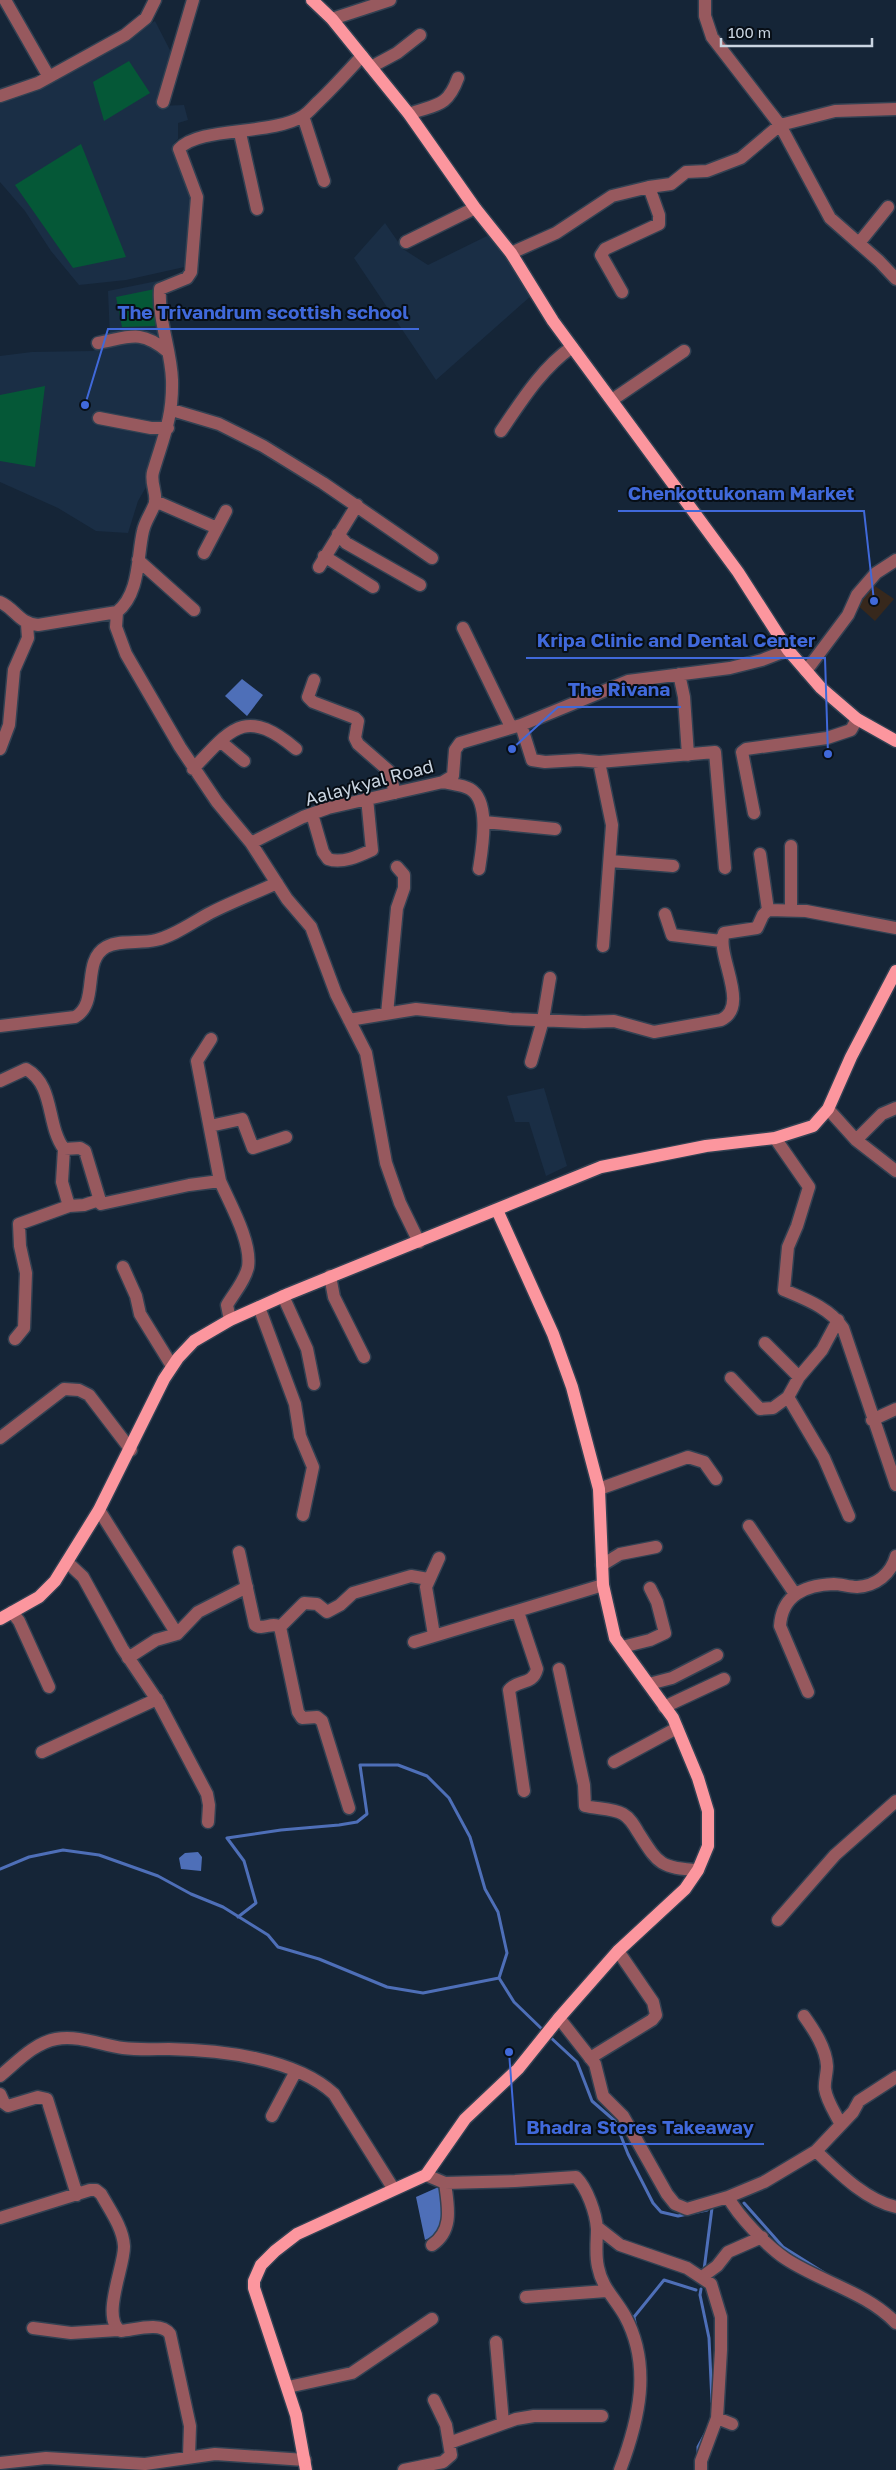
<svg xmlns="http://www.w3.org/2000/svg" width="896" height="2470" font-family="'Golos Text',sans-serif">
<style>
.commercial{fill:#37281c}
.built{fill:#1a2e45}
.green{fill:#055837}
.water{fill:#4e6fb8}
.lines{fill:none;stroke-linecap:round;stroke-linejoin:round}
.stream{stroke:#4e6fb8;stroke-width:3}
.minor-casing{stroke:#324152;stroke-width:15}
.major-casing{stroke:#324152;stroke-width:15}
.minor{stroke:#97595e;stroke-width:12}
.major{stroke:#fc969e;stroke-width:12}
.labels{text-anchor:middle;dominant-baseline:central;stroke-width:4;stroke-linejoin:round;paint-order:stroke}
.street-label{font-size:18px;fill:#cad5e1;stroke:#070e16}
.leader{fill:none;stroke:#4069da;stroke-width:2}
.callout-dot{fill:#4069da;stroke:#070e16;stroke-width:2}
.callout-label{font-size:19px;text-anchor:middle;font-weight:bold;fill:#4069da;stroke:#070e16;stroke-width:4;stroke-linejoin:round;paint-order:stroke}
</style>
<rect width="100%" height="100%" fill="#152537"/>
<path class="commercial" d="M872 584 894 599 875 621 854 602Z"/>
<path class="built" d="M155 21 175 60 165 69 170 79 160 106 184 105 188 120 178 123V139L173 144 197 217 189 266 126 280 79 285 51 251 25 211 0 182V99L106 48Z
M385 223 403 249 428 265 489 235 532 295 436 380 354 258Z
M162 280 170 390 153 475 138 501 128 533 96 531 58 508 0 482V356L32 352 93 351 105 344 110 338 108 291Z
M544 1088 567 1166 546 1176 529 1122H515L507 1096Z"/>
<path class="green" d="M129 61 150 93 104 121 93 82Z
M81 144 126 257 73 268 15 185Z
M155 289V326L122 327 116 297Z
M45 386 35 467 0 461V395Z"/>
<path class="water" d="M242 679 263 695 247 716 225 696Z
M198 1852 202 1857 201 1871 181 1869 179 1858 185 1853Z
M443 2185 442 2225 440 2233 425 2240 416 2197Z"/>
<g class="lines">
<path class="stream" d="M0 1869 29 1857 63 1850 99 1855 158 1876 191 1894 223 1907 268 1935 278 1947 319 1959 387 1987 423 1993 499 1978 514 2002 544 2031
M238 1917 256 1903 244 1861 227 1838 281 1830 339 1825 357 1822 367 1814 360 1765H398L427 1776 449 1798 470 1837 485 1889 498 1912 507 1953 499 1978
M549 2036 577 2062 592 2101 615 2121 628 2154 653 2203 661 2212 678 2216 707 2210
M744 2203 783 2247 826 2274
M704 2270 712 2208
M701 2289 700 2295 709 2338 712 2402
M636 2328 634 2317 664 2280 696 2290
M698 2454V2447L705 2434"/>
<defs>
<path id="minor" d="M5 0 49 77
M705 0V16L712 37 780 125 835 111 896 109
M332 19 390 0
M371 67 397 53 420 35
M0 96 38 83 125 35 146 18 155 0
M163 102 193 0
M409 114C436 104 447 108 458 78
M303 116 324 181
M240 133 257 209
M406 242 475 208
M859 243 888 207
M511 253 556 233 612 196 649 187
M622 292 601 255 605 249 659 224V215L649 187 671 184 686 172 707 171 741 158 780 125 830 218 879 261 896 279
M98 343C130 337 140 329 167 351
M612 400 684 351
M172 410 219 424 263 446 323 483 432 558
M99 418 151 428H168
M501 431C522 400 542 368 572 347
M155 501 217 528
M338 534 346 543 420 585
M204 553 226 511
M324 556 373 587
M138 560 194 610
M319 567 357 505
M0 602C16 609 18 623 38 625L117 612C140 594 137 557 143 531 145 521 152 512 155 503 157 493 150 482 153 472 163 438 173 418 172 380 171 349 158 321 160 289L187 278 191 272 197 197 179 149C199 126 271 136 303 116 308 113 313 107 317 103 333 88 347 72 362 56
M117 612 116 627 126 654 180 747 217 802 251 843 287 899 311 927 336 994 366 1053 386 1163 400 1203 419 1242
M463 628 511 727
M806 671 848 615 857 595 876 573 896 560
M679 674 684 697 688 755
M314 680 308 697 313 702 355 718 358 721 355 738 358 744 389 771 395 793
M521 725 532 760 545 762 579 760 599 762 612 825 603 946
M220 741 244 761
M0 749 9 725 14 670 28 638 27 624
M599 762 715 752 725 868
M193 769C231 729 245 706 296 749
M443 782C451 784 463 785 470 789 491 801 482 849 479 869
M754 813 742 752 746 749 827 738 851 730 857 719
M312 814 323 852 328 859C342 864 359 856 372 850L367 798
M484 822 555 829
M251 843 303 817 328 808 443 782 453 776 455 750 460 743 521 725 628 681 730 668 762 660 788 650
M760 854 768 910
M610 861 673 866
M791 909V846
M665 914 672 935 721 941
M387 1014 397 908 404 888V875L397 867
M349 1020 416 1009 511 1019 584 1022 614 1021 654 1032 721 1020C751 1006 715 954 724 933L757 928 763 915 768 910 806 911 896 928
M0 1026 75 1017C100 1003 81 961 106 947 121 939 140 944 156 940 174 936 193 922 210 913 232 902 255 893 277 883
M211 1039 197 1061 220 1181
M531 1062 543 1020 550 978
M0 1081 26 1069C55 1085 46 1125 64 1149L80 1148 85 1151 101 1204 189 1185 220 1181C230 1204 252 1242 248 1267 245 1281 234 1293 227 1305L230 1320
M828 1109 856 1140 896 1171
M210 1126 242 1119 253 1148 286 1137
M775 1138 809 1187 797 1226 788 1247 784 1290C805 1299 830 1308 843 1328L896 1485
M856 1140 882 1114 896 1108
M64 1149 62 1182 69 1206
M123 1267 136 1296 140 1314 172 1366
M330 1276 334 1297 364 1357
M283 1296 307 1349 314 1384
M259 1307 295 1404 300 1436 313 1467 303 1515
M15 1339 24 1328 26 1273 20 1246 19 1224 69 1206 84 1205 99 1200
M765 1343 799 1377
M731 1378 760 1409 773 1408 788 1397 799 1377 822 1350 838 1320
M788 1397 824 1458 849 1516
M872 1420 896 1409
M0 1438 64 1389 79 1390 89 1395 131 1450
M599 1489 688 1457 704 1462 716 1479
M99 1510 177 1634
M749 1526 795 1594
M239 1552 255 1625C263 1631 272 1621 280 1627L298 1712 302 1718 317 1717 322 1721 349 1808
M67 1562 83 1577 122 1648 159 1703 207 1794 209 1805 208 1822
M602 1565 620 1554 656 1547
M12 1612 19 1621 49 1687
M518 1612 537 1669C533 1686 517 1679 509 1690L524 1791
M280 1627 304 1603 317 1604 327 1612 340 1605 353 1593 411 1576 428 1579
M434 1635 426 1587 439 1558
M414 1642 603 1585
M622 1647 650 1640 665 1633 657 1602 650 1588
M128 1658 156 1640 177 1634 198 1612 247 1587
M559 1669 584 1785 585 1806C597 1809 613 1808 623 1814 630 1818 634 1825 638 1832 658 1863 659 1868 698 1870
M649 1684 672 1678 717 1655
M808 1692 780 1626C782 1595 805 1585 834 1584 841 1584 849 1587 857 1587 876 1586 891 1574 896 1556
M664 1707 724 1679
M42 1752 157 1699
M614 1762 677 1728
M778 1920 835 1855 896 1801
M804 2016C814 2030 826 2048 827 2066 827 2074 824 2082 825 2089 827 2102 836 2114 841 2125
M559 2018 595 2064 603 2096 623 2116 667 2194 675 2204 687 2209 728 2197 764 2182 816 2151 853 2112 859 2101 896 2077
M590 2058 652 2020 656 2015 653 2002 618 1951
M0 2076C17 2062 34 2043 56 2039 79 2035 101 2045 123 2048 139 2050 154 2049 169 2049 220 2050 295 2058 334 2094L393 2188
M0 2094 4 2103 8 2106 38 2097 47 2099 77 2195
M272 2116 296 2071
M816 2151C838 2172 865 2200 896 2207
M426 2175 445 2183 515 2181 576 2177C587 2188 596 2213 597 2229 597 2241 595 2254 598 2267 602 2288 615 2298 625 2316 652 2366 639 2420 620 2470
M728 2197C738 2216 768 2247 786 2259 821 2282 866 2292 896 2323
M0 2218 90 2190H96L101 2194C110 2210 123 2228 124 2246 125 2265 100 2319 121 2331 134 2330 161 2321 170 2334L190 2426 189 2456
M597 2227 620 2245 687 2268 711 2284 721 2317V2350L717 2418 701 2461V2470
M432 2245C454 2230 448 2206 445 2183
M702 2277 717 2266 728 2252 762 2237
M526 2297 606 2291
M33 2328 71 2333 118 2330
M496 2342 503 2423
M288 2387 352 2373 432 2319
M434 2400 446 2425 449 2443
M717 2418 732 2424
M0 2463 46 2458 145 2464 215 2454 305 2460
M404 2470 443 2462 451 2455 449 2443 516 2419 534 2416H602"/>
<path id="major" d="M312 0 332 19 409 114 475 208 511 253 553 321 738 572 788 650 821 688 857 719 896 741
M0 1619 39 1597 55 1581 99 1510 164 1379 178 1358 194 1341 230 1320 288 1294 601 1167 706 1146 775 1138 813 1126 828 1109 851 1057 896 971
M306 2470 296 2415 254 2288V2281L261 2265 275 2251 297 2234 426 2175 465 2119 518 2069 559 2018 618 1951 685 1889 698 1870 708 1846V1811L698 1778 673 1718 615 1638 603 1585 599 1489 572 1387 553 1334 497 1210"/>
</defs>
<use href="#minor" class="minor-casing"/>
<use href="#major" class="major-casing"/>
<use href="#minor" class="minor"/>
<use href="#major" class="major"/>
</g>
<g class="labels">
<g class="street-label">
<text transform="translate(369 782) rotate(-15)">Aalaykyal Road</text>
</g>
</g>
<path class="leader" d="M85 405L108 329H419M874 601L864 511H618M828 754L825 658H526M512 749L558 707H681M509 2052L516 2144H764"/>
<g class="callout-dot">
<circle cx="85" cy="405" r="5"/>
<circle cx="874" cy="601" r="5"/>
<circle cx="828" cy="754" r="5"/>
<circle cx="512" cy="749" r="5"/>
<circle cx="509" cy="2052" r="5"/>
</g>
<g class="callout-label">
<text x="263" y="319">The Trivandrum scottish school</text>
<text x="741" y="500">Chenkottukonam Market</text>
<text x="676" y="647">Kripa Clinic and Dental Center</text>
<text x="619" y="696">The Rivana</text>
<text x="640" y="2134">Bhadra Stores Takeaway</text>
</g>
<path d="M721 38v8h151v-8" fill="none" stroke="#cad5e1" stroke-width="2.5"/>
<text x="728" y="38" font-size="15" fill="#cad5e1" stroke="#070e16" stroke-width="4" paint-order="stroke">100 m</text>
</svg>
